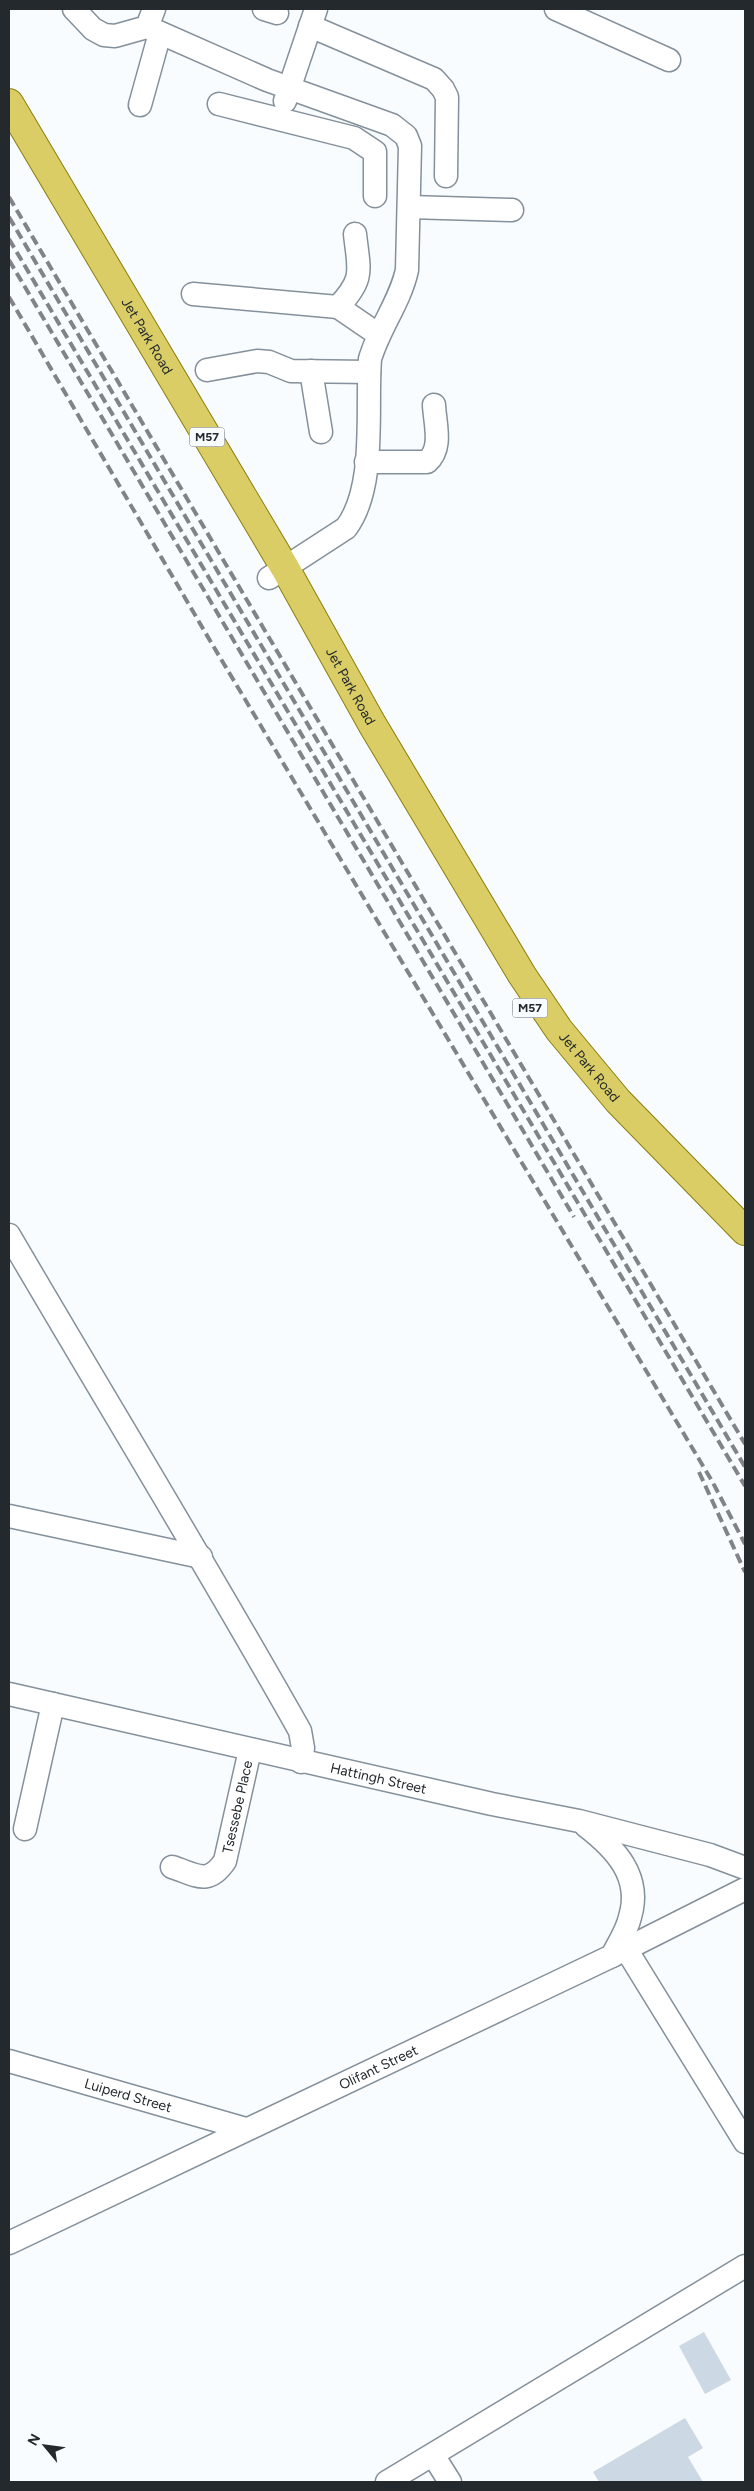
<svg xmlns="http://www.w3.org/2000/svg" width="754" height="2491" font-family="Figtree,sans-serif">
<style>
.building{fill:#ccd8e4}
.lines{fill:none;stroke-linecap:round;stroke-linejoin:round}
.minor-casing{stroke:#84909b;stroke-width:25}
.major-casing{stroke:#8b7e10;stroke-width:30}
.minor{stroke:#fff;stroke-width:22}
.major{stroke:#dacd66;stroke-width:28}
.rail{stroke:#808488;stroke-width:4;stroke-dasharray:10 5;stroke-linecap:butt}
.labels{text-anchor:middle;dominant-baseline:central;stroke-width:4;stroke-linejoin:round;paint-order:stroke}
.shield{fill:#f9fcfe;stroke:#64686c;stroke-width:1}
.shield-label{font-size:12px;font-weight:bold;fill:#24292d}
.street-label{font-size:14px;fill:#24292d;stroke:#f9fcfe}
</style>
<rect width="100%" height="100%" fill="#f9fcfe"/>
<path class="building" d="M704 2332 731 2380 705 2394 679 2346Z
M685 2418 703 2448 688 2457 703 2482H599L593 2472Z"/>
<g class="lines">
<defs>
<g id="minor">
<path d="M74 9 93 29 104 35 115 36 147 27 267 80 392 125 406 136 410 146 407 270C400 302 379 328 370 359 366 409 377 487 346 528L269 578"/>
<path d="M264 9 277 13"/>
<path d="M556 9 669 60"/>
<path d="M310 26 434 79 443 89 447 97 446 176"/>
<path d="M147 27 154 9"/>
<path d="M285 101 316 9"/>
<path d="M219 104 354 138 375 152V196"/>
<path d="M140 105 160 33"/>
<path d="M409 207 512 210"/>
<path d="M355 234C359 271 365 278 338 307L379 335"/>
<path d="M193 294 338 307"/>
<path d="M207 370 257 361 269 362 291 371 369 372"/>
<path d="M311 371 321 432"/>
<path d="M366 462H427C443 448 435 425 434 405"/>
<path d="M9 1235C106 1401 206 1564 300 1731L303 1748 301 1762"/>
<path d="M9 1516 201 1557"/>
<path id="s1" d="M9 1694 492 1804 579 1821 710 1855 745 1868"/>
<path d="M586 1826C616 1849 642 1877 630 1917 627 1931 618 1944 612 1956"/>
<path d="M25 1829 53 1704"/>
<path id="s2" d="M172 1867C197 1875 208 1886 225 1861L250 1750"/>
<path d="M626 1949 745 2142"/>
<path id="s3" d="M9 2061 246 2129"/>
<path id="s4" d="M9 2243 612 1956 745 1889"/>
<path d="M433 2455 450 2482"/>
<path d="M387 2482 745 2266"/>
</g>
<g id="major">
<path id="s5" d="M9 103 285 568 372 724 522 975 559 1030 618 1101 745 1231"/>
</g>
</defs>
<use href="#minor" class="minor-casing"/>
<use href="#major" class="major-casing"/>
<use href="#minor" class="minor"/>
<use href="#major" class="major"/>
<path class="rail" d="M9 197 745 1444
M9 217 745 1467
M9 239 745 1486
M9 260 574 1217
M9 297 212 644 712 1481 745 1544
M699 1472 745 1572"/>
</g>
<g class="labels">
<g class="shield">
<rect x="189.5" y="427.5" width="35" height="19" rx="4"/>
<rect x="512.5" y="998.5" width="35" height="19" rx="4"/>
</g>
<g class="shield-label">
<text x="207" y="437">M57</text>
<text x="530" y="1008">M57</text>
</g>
<g class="street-label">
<text stroke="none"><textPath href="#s5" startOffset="271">Jet Park Road</textPath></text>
<text stroke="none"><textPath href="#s5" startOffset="676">Jet Park Road</textPath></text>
<text stroke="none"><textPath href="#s5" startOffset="1126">Jet Park Road</textPath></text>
<text stroke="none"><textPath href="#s1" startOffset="379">Hattingh Street</textPath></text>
<text stroke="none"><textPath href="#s2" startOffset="116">Tsessebe Place</textPath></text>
<text stroke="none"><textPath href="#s4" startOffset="409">Olifant Street</textPath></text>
<text stroke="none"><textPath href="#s3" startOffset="124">Luiperd Street</textPath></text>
</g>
</g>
<rect width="754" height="2491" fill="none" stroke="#24292d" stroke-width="20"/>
<g transform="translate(45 2446) rotate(299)" stroke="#f9fcfe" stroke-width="4" paint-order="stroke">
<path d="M0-4L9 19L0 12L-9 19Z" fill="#24292d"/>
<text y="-8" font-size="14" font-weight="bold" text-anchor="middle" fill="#24292d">N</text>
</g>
</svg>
